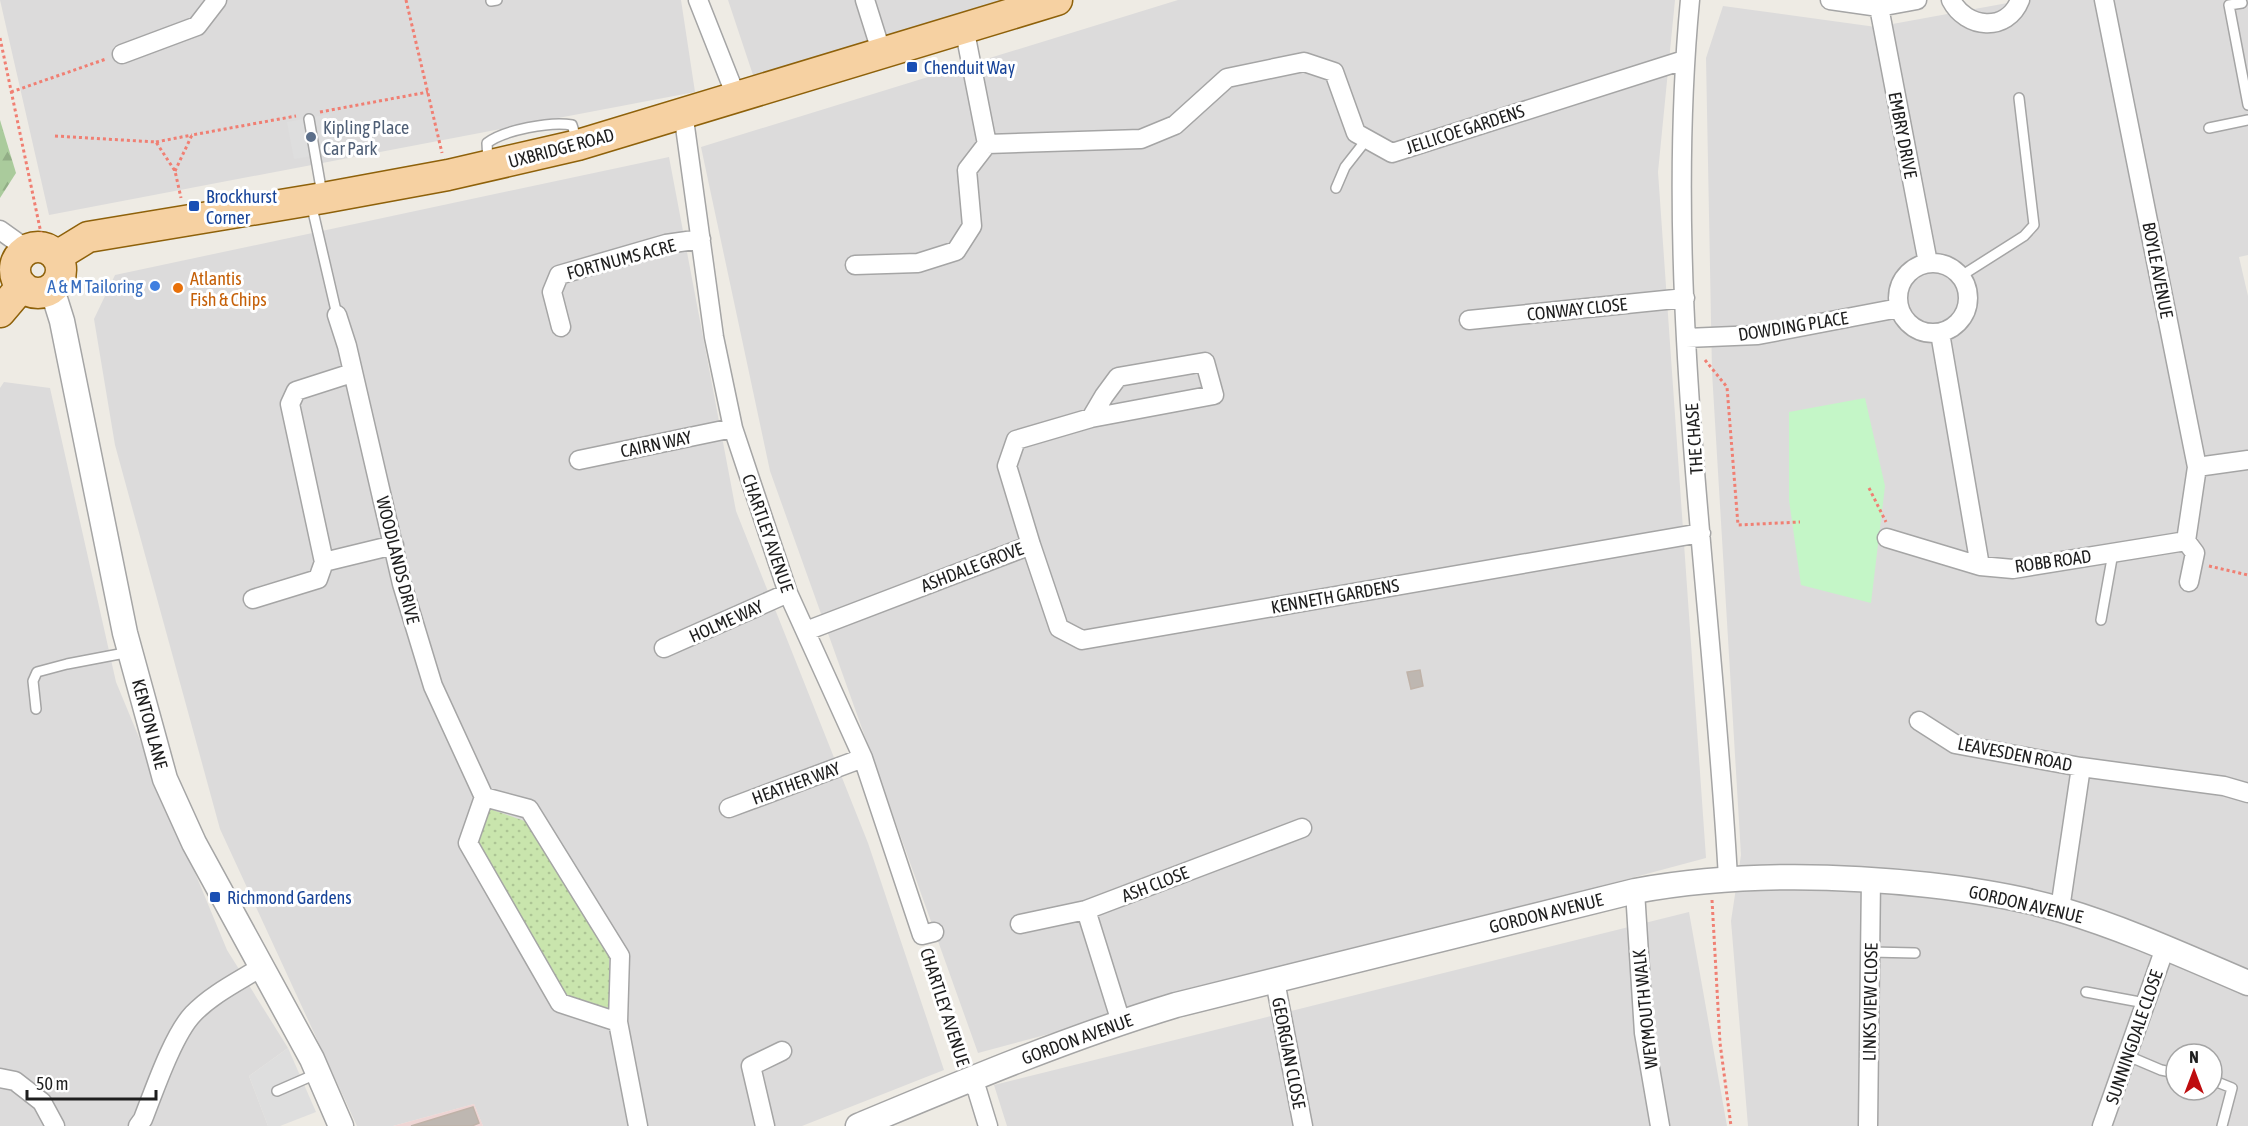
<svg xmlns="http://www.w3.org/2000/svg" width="2248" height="1126" font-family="'Asap Condensed',sans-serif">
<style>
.residential{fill:#dcdbdb;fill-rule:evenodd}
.commercial{fill:#eed5d4}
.grass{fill:url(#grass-dots)}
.forest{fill:url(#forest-firs)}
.park{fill:#c4f6c7}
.parking{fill:#dedede}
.building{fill:#beb7b1;stroke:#bfb2a8;stroke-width:1.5}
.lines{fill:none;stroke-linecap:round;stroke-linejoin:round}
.service-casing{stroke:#a5a5a5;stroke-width:12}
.minor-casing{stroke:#a5a5a5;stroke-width:21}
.tertiary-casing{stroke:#a5a5a5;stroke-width:27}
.primary-casing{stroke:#8e610a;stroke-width:33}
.path{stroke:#f07f73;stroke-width:3;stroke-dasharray:3 3;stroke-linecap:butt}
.service{stroke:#fff;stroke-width:9}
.minor{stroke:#fff;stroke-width:18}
.tertiary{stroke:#fff;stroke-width:24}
.primary{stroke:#f6d1a2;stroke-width:30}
.transit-dot{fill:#1a4fb4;stroke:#fff;stroke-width:2}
.service-dot{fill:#5c6f8a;stroke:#fff;stroke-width:2}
.shop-dot{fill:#3f7fe0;stroke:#fff;stroke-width:2}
.food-dot{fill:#e8710a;stroke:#fff;stroke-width:2}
.labels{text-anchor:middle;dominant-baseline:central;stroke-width:6;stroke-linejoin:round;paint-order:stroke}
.transit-label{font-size:18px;fill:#164399;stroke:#fff;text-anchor:start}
.service-label{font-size:18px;fill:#4e5e75;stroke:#fff;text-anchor:start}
.street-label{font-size:18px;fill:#1e1e1e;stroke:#fff}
.food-label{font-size:18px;fill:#c56008;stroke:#fff;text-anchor:start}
.shop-label{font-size:18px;fill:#366cbe;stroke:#fff;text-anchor:end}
</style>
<defs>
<pattern id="grass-dots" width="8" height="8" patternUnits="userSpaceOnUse" patternTransform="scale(1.5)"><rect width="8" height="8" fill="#c9e5ad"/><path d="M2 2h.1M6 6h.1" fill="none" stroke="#acc494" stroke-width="1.8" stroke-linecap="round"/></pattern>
<pattern id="forest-firs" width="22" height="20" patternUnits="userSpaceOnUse" patternTransform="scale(1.5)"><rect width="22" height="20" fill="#aacb9c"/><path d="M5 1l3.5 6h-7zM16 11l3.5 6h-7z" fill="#92ae86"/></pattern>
</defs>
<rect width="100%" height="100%" fill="#eeebe4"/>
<path class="residential" d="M0 0H681L695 92 49 215Z
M728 0H1004L754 78Z
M1178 0H1675L1658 172 1706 858 978 1053 770 471 701 147Z
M2024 0H2248V255L2239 257 2248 296V1126H1748L1731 921 1741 855 1712 372 1706 58 1723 6 1876 27ZM2176 1054H2212V1090H2176Z
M669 157 736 511 868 843 944 1070 802 1126H483L474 1104 393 1126H357L220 829 115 445 94 319 115 275Z
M4 382 50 388 116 682 227 950 288 1048 249 1076 268 1126H0V388Z
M1689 912 1727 1126H1007L994 1085Z"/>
<path class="commercial" d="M474 1104 483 1126H393Z"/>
<path class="grass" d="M490 809 533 824 609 954 610 1008 563 998 477 842Z"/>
<path class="forest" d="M0 120 16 173 0 198Z"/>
<path class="park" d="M1865 398 1885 486 1871 603 1801 585 1789 500V412Z"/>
<path class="parking" d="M329 114 336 152 294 159 287 122Z
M288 1048 316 1112 280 1126H268L249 1076Z"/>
<path class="building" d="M1420 670 1423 686 1411 689 1407 672Z
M473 1107 479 1123 472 1126H411Z"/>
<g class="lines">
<defs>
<path id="service" d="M2241 0 2242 3 2229 5 2248 105
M491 1 497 0
M309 119 322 194
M2209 128 2248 120
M488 162 487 143C504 130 551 121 572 125L577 141
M1336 188 1345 167 1367 139
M311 203 337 315
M1961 276 2024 236 2034 225 2019 98
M2101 620 2113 553
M36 709 33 681 37 672 67 664 130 652
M1871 952 1915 953
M2086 992 2145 1003
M2128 1056 2161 1070 2176 1073
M2212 1080 2232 1088 2222 1126
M277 1091 316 1074"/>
<path id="minor" d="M698 0 736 96
M865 0 882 54
M1690 0C1662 293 1712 586 1728 878
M1830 0 1879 7 1917 0
M1951 0C1966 29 2007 33 2020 0
M2104 0 2197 467 2186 541
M1879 7 1928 263
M964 27 987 144 1141 139 1175 125 1227 78 1304 62 1334 72 1356 133 1392 153 1684 60
M122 54 197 26 217 0
M683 112 714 337 733 428 788 593 863 758 922 935 934 932
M0 230 28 250
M1898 298a35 35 0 1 1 70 0a35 35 0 1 1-70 0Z
M855 265 918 263 956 251 972 226 967 170 987 144
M337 315 347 346 402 584 433 686 484 797 468 843 560 1003 618 1022
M1469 320 1685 298
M561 327 552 292 559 275 666 244 701 239
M1940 333 1980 566
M1686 338 1758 335 1899 308
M579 460 733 428
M2197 467 2248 460
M1887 538 1980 566 2013 569 2186 541
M2186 541 2195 553 2189 582
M1031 545 1059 628 1082 640 1701 533
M324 562 394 545
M253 599 318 579 324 562 290 404 296 391 352 373
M806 631 1031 545 1007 466 1016 440 1091 418 1214 395 1205 362 1118 377 1104 396 1091 418
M664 648 788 593
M1919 721 1955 744 2081 767 2224 786 2248 793
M484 797 529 809 620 956 618 1022 638 1126
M729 808 863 758
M1635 891 1644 1033 1660 1126
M2060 909 2081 767
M1020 924 1086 910
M1275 981 1303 1126
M1121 1022 1086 910 1302 828
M0 1078 15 1081 42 1102 55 1126
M968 1080 977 1090 988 1126
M138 1126 143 1119C154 1091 173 1035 193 1014 212 994 239 981 263 966
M765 1126 751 1066 782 1051
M1868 1126 1871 878
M2102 1126 2165 948"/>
<path id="tertiary" d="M52 289 62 321 125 633 165 779 194 843 312 1059 341 1126
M858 1126C963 1082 1067 1038 1176 1005L1635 891C1732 873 1830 874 1929 885 1973 890 2019 897 2062 910 2126 929 2187 957 2248 983"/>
<path id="primary" d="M15 270a23 23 0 1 1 46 0a23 23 0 1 1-46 0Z
M57 256 88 237 323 198 448 175 578 145 1057 0
M0 312 22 286"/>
</defs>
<use href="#service" class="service-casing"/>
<use href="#minor" class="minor-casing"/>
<use href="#tertiary" class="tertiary-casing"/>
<use href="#primary" class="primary-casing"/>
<path class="path" d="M406 0 442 153
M0 38 42 238
M11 92 106 59
M320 112 428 92
M55 136 156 142 175 171 181 198
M156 142 192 135
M175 171 192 135 296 116
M1705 360 1727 387 1738 525 1800 522
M1869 488 1886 522
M2209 566 2248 575
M1712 900 1720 1043 1731 1126
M928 951 963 1062"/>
<use href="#service" class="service"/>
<use href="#minor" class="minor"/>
<use href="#tertiary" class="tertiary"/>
<use href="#primary" class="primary"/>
</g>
<g class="transit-dot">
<rect x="906" y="61" width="12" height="12" rx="3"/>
<rect x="188" y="200" width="12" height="12" rx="3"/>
<rect x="209" y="891" width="12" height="12" rx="3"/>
</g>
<circle class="service-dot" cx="311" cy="137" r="6"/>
<circle class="shop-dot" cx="155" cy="286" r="6"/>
<circle class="food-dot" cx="178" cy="288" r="6"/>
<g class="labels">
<g class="transit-label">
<text x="924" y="67">Chenduit Way</text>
<text x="206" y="196">Brockhurst<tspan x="206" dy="21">Corner</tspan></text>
<text x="227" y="897">Richmond Gardens</text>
</g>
<g class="service-label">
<text x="323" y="127">Kipling Place<tspan x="323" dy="21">Car Park</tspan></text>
</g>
<g class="street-label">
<text transform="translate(1465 129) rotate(-18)">JELLICOE GARDENS</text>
<text transform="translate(1903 135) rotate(79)">EMBRY DRIVE</text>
<text transform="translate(561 148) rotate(-15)">UXBRIDGE ROAD</text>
<text transform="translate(621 259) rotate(-15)">FORTNUMS ACRE</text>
<text transform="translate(2158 270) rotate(79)">BOYLE AVENUE</text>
<text transform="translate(1577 309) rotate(-6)">CONWAY CLOSE</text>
<text transform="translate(1793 326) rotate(-9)">DOWDING PLACE</text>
<text transform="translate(1694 439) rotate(-94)">THE CHASE</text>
<text transform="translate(656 444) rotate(-12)">CAIRN WAY</text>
<text transform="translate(768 533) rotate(71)">CHARTLEY AVENUE</text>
<text transform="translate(398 560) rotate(76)">WOODLANDS DRIVE</text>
<text transform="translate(2053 561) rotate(-8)">ROBB ROAD</text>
<text transform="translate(972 567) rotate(-21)">ASHDALE GROVE</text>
<text transform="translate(1335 596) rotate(-10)">KENNETH GARDENS</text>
<text transform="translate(726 621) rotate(-24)">HOLME WAY</text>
<text transform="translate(150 724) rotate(75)">KENTON LANE</text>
<text transform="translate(2015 754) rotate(11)">LEAVESDEN ROAD</text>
<text transform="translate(796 783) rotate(-20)">HEATHER WAY</text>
<text transform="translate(1155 884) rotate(-21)">ASH CLOSE</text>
<text transform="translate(2026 904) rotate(13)">GORDON AVENUE</text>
<text transform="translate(1546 913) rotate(-14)">GORDON AVENUE</text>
<text transform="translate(1870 1002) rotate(-89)">LINKS VIEW CLOSE</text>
<text transform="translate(945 1007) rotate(72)">CHARTLEY AVENUE</text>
<text transform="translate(1645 1009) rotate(-96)">WEYMOUTH WALK</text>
<text transform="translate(2134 1037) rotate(-71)">SUNNINGDALE CLOSE</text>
<text transform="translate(1077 1039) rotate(-20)">GORDON AVENUE</text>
<text transform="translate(1289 1053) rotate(79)">GEORGIAN CLOSE</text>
</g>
<g class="food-label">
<text x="190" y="278">Atlantis<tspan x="190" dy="21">Fish &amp; Chips</tspan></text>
</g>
<g class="shop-label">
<text x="143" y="286">A &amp; M Tailoring</text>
</g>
</g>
<g transform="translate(2194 1072)"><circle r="28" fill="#ffffff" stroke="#a5a5a5" stroke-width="1.5"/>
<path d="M0-4.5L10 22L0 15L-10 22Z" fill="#be0d0f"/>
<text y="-9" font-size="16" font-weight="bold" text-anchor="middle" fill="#1e1e1e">N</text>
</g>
<path d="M27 1090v9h129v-9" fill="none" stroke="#1e1e1e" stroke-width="3"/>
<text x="36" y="1090" font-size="18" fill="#1e1e1e" stroke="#ffffff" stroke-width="4.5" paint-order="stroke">50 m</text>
</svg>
